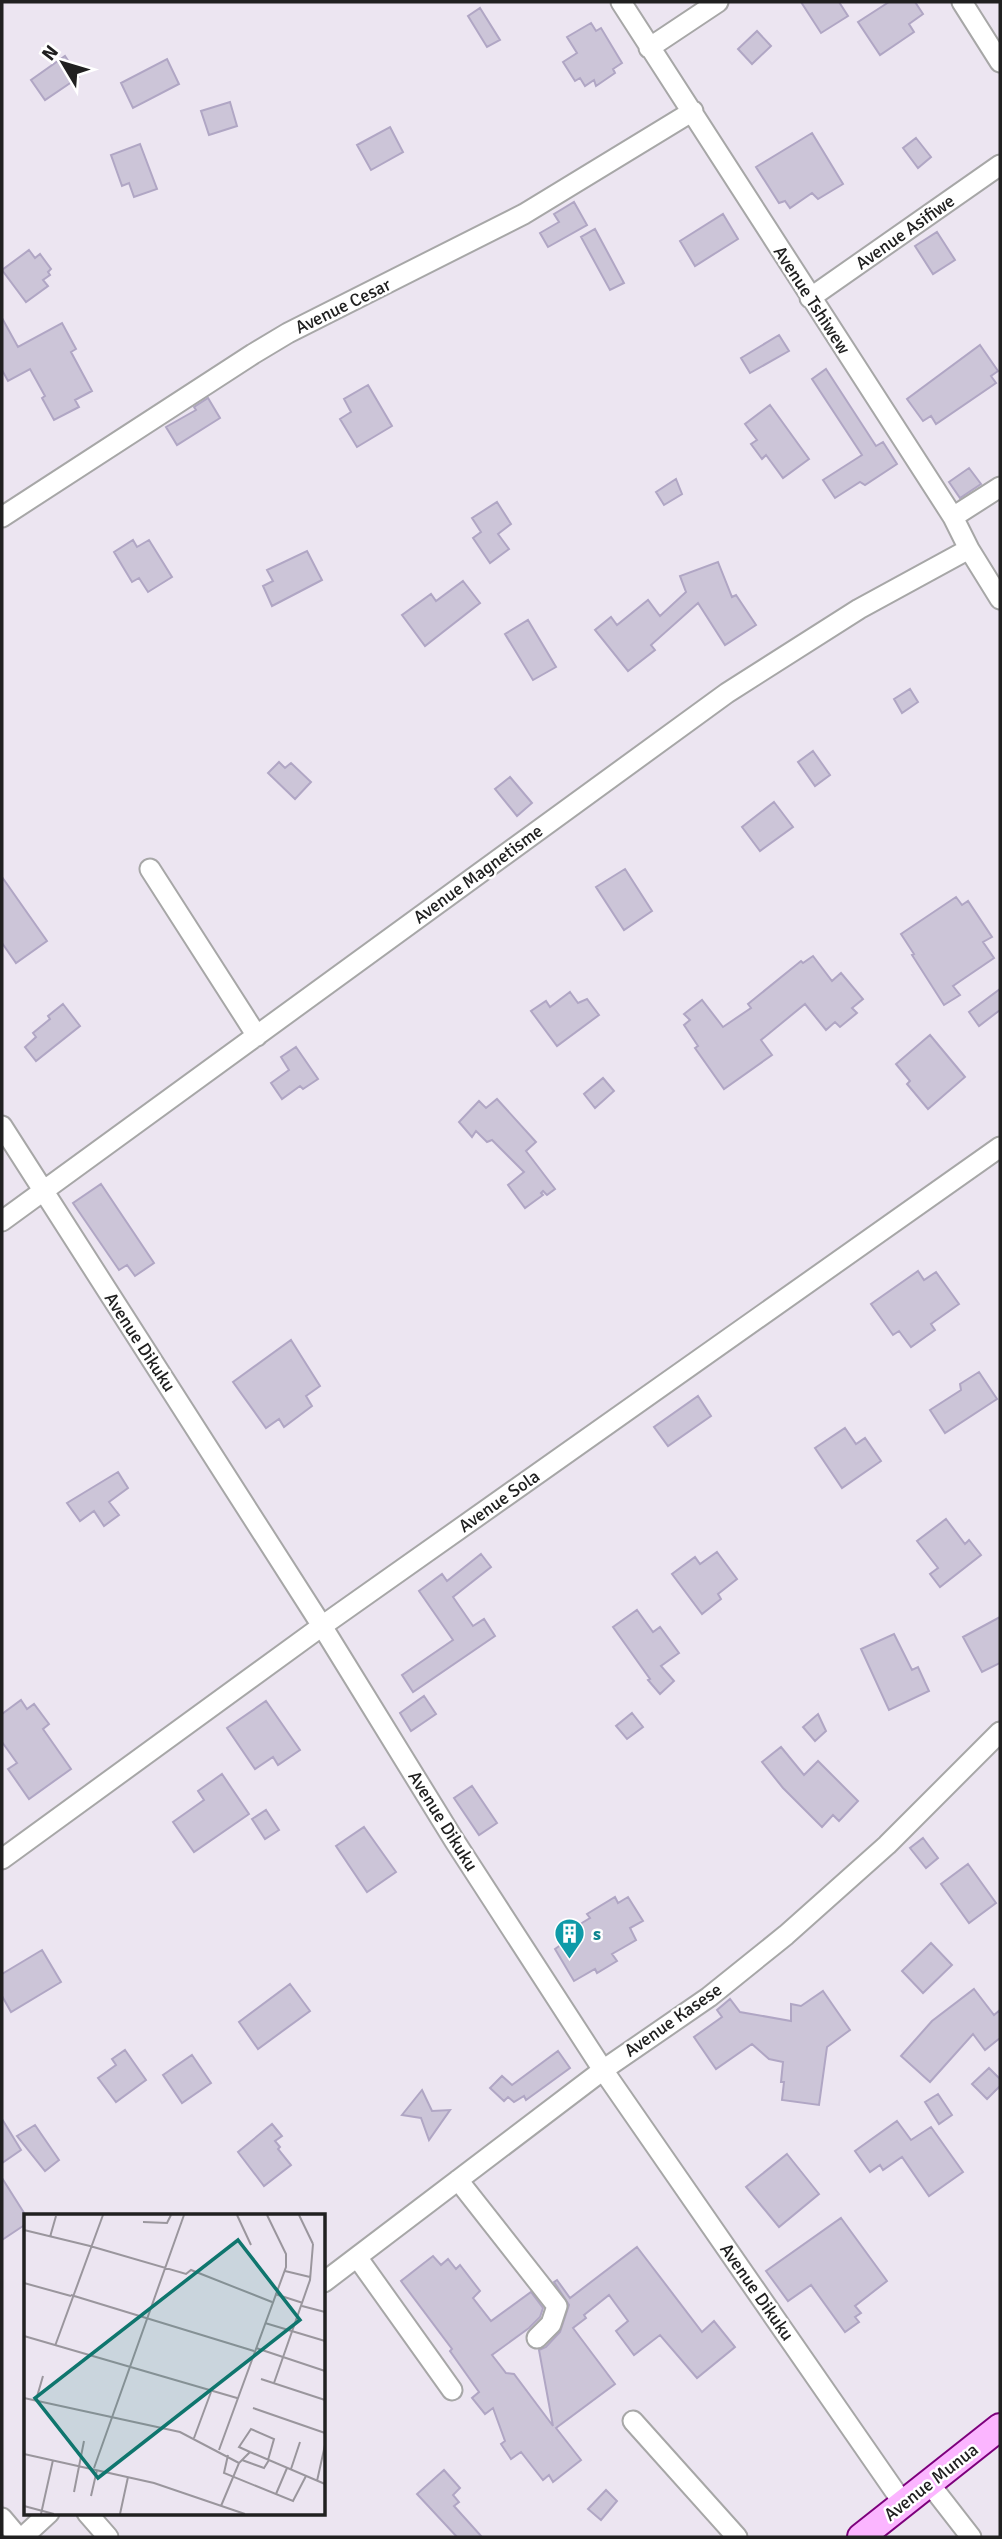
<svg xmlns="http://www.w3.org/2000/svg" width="1002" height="2539" font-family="Signika,sans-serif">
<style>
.building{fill:#ccc5d8;stroke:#b0a6c4;stroke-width:2}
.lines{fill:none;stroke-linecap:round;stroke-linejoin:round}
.street-casing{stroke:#a7a7a7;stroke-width:23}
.secondary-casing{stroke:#7d007c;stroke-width:30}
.street{stroke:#fff;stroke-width:19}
.secondary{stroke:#fbb5ff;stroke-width:26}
.labels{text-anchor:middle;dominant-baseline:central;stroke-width:5;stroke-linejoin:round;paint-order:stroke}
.street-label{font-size:18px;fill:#202020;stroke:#fff}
.culture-label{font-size:18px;font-weight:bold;fill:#0d838f;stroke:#fff;text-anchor:start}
.inset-road{fill:none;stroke:#9a969d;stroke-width:2}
.view{fill:#0f766e;fill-opacity:0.15;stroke:#0f766e;stroke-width:3.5}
.inset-edge{fill:none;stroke:#202020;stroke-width:3.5}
</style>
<rect width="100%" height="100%" fill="#ece5f1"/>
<path class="building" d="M801 2H839L848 16 821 33Z
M889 2H915L923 14 909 24 914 32 880 55 858 22Z
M480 8 500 40 487 47 468 16Z
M591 23 596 31 601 28 622 63 613 69 615 73 596 86 594 80 585 86 580 78 575 81 563 62 577 53 567 37Z
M757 31 771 46 752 64 738 49Z
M65 56 79 77 45 100 31 80Z
M167 59 179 84 133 108 121 83Z
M230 102 237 126 209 135 201 111Z
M390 127 403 152 371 170 357 145Z
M812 133 843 184 818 199 812 193 790 208 785 201 779 203 756 167Z
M916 138 931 157 918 168 903 148Z
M140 144 157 189 134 197 129 183 122 186 111 155Z
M574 202 587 225 548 247 540 233 559 222 554 214Z
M723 214 738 239 695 266 680 241Z
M595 229 624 283 610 290 581 237Z
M937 232 955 260 933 274 915 246Z
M29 250 35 258 40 254 51 269 48 272 50 275 43 280 48 286 26 302 2 270Z
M2 318 18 347 62 323 76 349 71 352 92 391 75 400 79 407 54 420 42 398 45 396 30 369 8 381 2 370Z
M779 335 789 351 750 373 741 358Z
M980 345 998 371 991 376 996 383 936 424 931 416 923 421 907 399Z
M826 369 876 446 883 442 897 464 865 485 860 482 835 498 823 480 862 455 812 379Z
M368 385 392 426 357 447 340 419 351 412 344 399Z
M208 398 220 418 177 445 166 427 196 410 194 407Z
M770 405 809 459 783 478 766 455 762 459 751 444 757 440 745 424Z
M969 468 981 484 960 498 949 482Z
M676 479 682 494 664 505 656 492Z
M497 502 511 524 498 534 509 549 490 563 473 538 481 532 472 518Z
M133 540 137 547 149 540 172 577 148 592 139 578 132 582 114 552Z
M307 551 322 580 272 606 263 586 273 581 267 570Z
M718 562 732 597 736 595 756 625 725 645 698 603 651 645 655 650 628 671 595 630 611 617 617 625 648 600 660 616 686 592 680 576Z
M463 581 480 603 425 646 402 615 431 594 436 601Z
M528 620 556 667 533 680 505 634Z
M910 689 918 702 902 713 894 699Z
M813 751 830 775 815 786 798 762Z
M279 762 285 768 291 763 311 782 295 799 268 773Z
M510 777 532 803 517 816 495 789Z
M774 802 793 827 760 851 742 827Z
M625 869 652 911 624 930 596 887Z
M2 877 47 941 16 963 2 943Z
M956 897 962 905 968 901 992 937 983 942 994 958 953 986 960 995 944 1005 912 955 914 954 901 934Z
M813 956 832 981 841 973 863 999 852 1008 857 1013 840 1027 835 1022 826 1030 805 1004 761 1040 772 1055 724 1089 695 1048 698 1046 684 1025 690 1020 684 1014 702 1000 723 1027 751 1008 748 1004 801 961 803 963Z
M1000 989V1010L979 1026 969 1012Z
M570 992 578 1003 587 999 599 1015 557 1046 531 1011 546 1001 550 1007Z
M63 1004 80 1026 36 1061 25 1047 36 1037 33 1033 50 1019 48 1016Z
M930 1035 965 1077 928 1109 907 1084 910 1081 896 1064Z
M296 1047 318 1079 303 1089 300 1086 282 1099 271 1083 289 1070 281 1057Z
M603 1078 614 1091 595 1108 584 1094Z
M497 1099 536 1142 526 1151 555 1189 547 1195 543 1191 541 1193 543 1195 525 1208 508 1185 524 1172 492 1140 487 1142 476 1131 472 1137 459 1122 479 1101 486 1108Z
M101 1184 154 1263 135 1276 127 1265 119 1270 73 1203Z
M918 1271 924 1280 936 1272 959 1304 931 1324 935 1330 911 1347 899 1331 893 1335 871 1304Z
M291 1340 320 1386 306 1396 312 1406 284 1427 279 1419 266 1428 233 1382Z
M979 1372 997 1399 945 1433 930 1410 961 1390 960 1384Z
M698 1396 711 1416 668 1446 654 1427Z
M845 1428 856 1444 865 1438 881 1461 842 1488 815 1448Z
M118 1472 128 1488 109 1502 119 1515 104 1526 94 1511 80 1521 67 1503Z
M946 1519 965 1544 969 1540 981 1555 940 1587 930 1574 938 1568 917 1541Z
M717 1552 737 1579 718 1594 721 1599 702 1614 672 1574 695 1557 700 1564Z
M481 1554 491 1567 453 1597 473 1626 484 1619 495 1636 413 1692 402 1675 453 1640 419 1591 442 1574 447 1581Z
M637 1610 653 1632 660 1627 679 1653 661 1666 674 1681 660 1694 648 1680 650 1679 613 1627Z
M1000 1617V1663L982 1672 963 1637Z
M894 1634 912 1670 918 1667 929 1691 889 1710 861 1649Z
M424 1696 436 1714 411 1731 400 1713Z
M21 1700 27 1709 34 1704 49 1724 43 1729 71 1769 29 1799 8 1769 17 1763 2 1742V1714Z
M266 1701 300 1750 278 1765 273 1757 255 1769 227 1728Z
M632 1713 643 1727 627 1739 616 1726Z
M818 1714 826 1731 815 1741 803 1727Z
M781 1747 804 1775 818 1761 858 1801 839 1821 833 1815 822 1827 783 1788 762 1762Z
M222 1774 249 1814 194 1852 173 1822 204 1800 198 1791Z
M472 1786 497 1823 479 1835 454 1798Z
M266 1810 279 1830 265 1839 252 1819Z
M364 1827 396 1872 367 1892 336 1846Z
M923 1838 938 1858 926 1868 910 1848Z
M968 1864 996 1903 969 1923 941 1884Z
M615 1897 618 1903 628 1897 643 1921 630 1928 636 1940 612 1954 617 1961 597 1973 595 1969 574 1981 555 1949 575 1935 572 1929 590 1918 587 1914Z
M931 1943 952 1965 923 1993 902 1971Z
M42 1950 61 1982 11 2012 2 1996V1974Z
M290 1984 310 2011 258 2049 239 2022Z
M974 1989 994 2015 1000 2010V2038L985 2050 973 2034 930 2082 901 2056 932 2021Z
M823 1991 850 2030 827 2047 819 2105 782 2100 784 2082H781L783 2062 769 2059 752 2044 716 2069 694 2037 722 2017 717 2010 730 1999 740 2012 791 2021V2004L801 2006Z
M125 2050 146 2080 116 2102 98 2078 116 2065 112 2059Z
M558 2051 570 2068 526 2100 524 2096 514 2102 508 2097 504 2101 490 2088 502 2076 512 2085Z
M192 2055 211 2083 182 2103 163 2075Z
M989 2068 1000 2079V2086L987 2099 972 2084Z
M422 2090 432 2111 450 2110 429 2140 421 2118 402 2115Z
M938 2094 952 2115 939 2124 925 2102Z
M2 2119 21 2150 2 2163Z
M897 2121 911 2140 931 2127 963 2172 929 2196 902 2157 883 2170 880 2165 870 2172 855 2151Z
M272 2124 282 2136 275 2141 280 2147 278 2149 291 2165 264 2186 238 2152Z
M35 2125 59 2160 45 2171 17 2136Z
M787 2154 819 2194 779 2227 746 2187Z
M2 2178 26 2216V2224L2 2240Z
M841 2218 887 2281 855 2306 861 2313 855 2317 859 2322 845 2332 811 2285 788 2301 766 2271Z
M637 2247 702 2332 714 2321 735 2347 697 2378 660 2335 634 2355 616 2331 628 2321 609 2295 584 2315 586 2318 573 2328 615 2384 556 2428 581 2460 553 2482 549 2475 543 2480 521 2452 511 2459 501 2444 505 2441 493 2408 485 2414 472 2398 479 2392 450 2351 452 2349 401 2281 433 2256 441 2265 448 2259 456 2269 460 2265 480 2291 473 2298 491 2321 531 2292 543 2308 540 2317 529 2328 492 2355 506 2373 514 2374 553 2426 539 2350 546 2347 560 2332 569 2305 554 2282 557 2280 570 2298Z
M444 2470 460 2488 453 2495 459 2502 454 2506 482 2537H457L417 2494Z
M606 2490 617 2501 601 2520 588 2509Z"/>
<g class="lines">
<defs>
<path id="street" d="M621 2 953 517 969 549 1000 599
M962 2 1000 62
M649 48 718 2
M810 298 1000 165
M2 517 253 354 288 333 524 214 693 111
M953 517 1000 487
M150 869 257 1036
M2 1126 322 1626 454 1840 603 2070 903 2503
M2 1221 727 693 859 609 969 549
M2 1859 322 1626 1000 1147
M458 2180 557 2306 551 2324 537 2338
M357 2257 452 2390
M324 2282 603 2070 709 1997 786 1935 887 1845 1000 1732
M633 2421 737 2537
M929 2483 971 2537
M87 2513 108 2537
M2 2518 18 2537
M23 2537 49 2513"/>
<path id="secondary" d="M861 2537 1000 2427"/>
</defs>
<use href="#street" class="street-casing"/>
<use href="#secondary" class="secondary-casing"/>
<use href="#street" class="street"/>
<use href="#secondary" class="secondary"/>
</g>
<defs>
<symbol id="building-pin" viewBox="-11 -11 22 30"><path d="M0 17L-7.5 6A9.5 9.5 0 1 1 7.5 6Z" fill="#0f9aa8" stroke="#fff"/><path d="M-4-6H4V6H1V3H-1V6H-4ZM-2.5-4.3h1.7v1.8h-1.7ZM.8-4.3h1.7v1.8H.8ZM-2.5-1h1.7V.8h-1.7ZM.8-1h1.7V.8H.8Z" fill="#fff"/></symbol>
</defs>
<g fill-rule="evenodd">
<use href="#building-pin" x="552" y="1916" width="35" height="47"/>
</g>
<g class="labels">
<g class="street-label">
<text transform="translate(905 232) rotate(-35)">Avenue Asifiwe</text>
<text transform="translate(812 300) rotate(57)">Avenue Tshiwew</text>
<text transform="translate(343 306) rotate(-26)">Avenue Cesar</text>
<text transform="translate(478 874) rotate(-36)">Avenue Magnetisme</text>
<text transform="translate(140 1342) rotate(57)">Avenue Dikuku</text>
<text transform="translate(499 1501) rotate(-35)">Avenue Sola</text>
<text transform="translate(443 1821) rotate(58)">Avenue Dikuku</text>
<text transform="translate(673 2020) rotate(-35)">Avenue Kasese</text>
<text transform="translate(757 2292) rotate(55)">Avenue Dikuku</text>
<text transform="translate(931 2482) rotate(-38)">Avenue Munua</text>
</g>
<g class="culture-label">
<text x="593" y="1934">s</text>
</g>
</g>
<g transform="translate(24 2214)">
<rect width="301" height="301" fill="#ece5f1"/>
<path class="inset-road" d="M213 1 227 31M275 1 289 30M119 8 143 9 147 1M0 16 66 32M26 23 32 2M66 32 162 60 167 56 248 88M261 57 286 63M0 69 47 82M251 80 279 89M47 81 230 137M278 92 301 98M241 109 301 127M0 122 213 184M31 132 79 1M232 134 301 157M237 165 301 186M250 169 286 66 289 30M0 184 156 218 215 249M12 186 19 162M229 194 301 219M170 224 187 178M195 236 262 53V40L243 1M226 238 215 233 227 215 250 225 244 246M0 240 130 269 221 300M204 241 200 259 269 287 282 262M218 246 240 254 245 246M70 254 160 1M267 255 276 228M293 267 301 231M50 278 60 227M252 280 263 254M67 282 73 256M0 292 30 300M197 292 215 249 226 238 301 270M17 300 29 246M96 300 104 263"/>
<path class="view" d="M214 26 276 106 74 264 11 184Z"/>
<rect width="301" height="301" class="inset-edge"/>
</g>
<rect width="1002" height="2539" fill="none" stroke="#202020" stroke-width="7"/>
<g transform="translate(63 63) rotate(308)" stroke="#ffffff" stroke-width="5" paint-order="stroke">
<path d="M0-5L12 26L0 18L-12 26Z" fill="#202020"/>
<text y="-10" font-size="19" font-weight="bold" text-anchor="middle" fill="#202020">N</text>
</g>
</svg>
